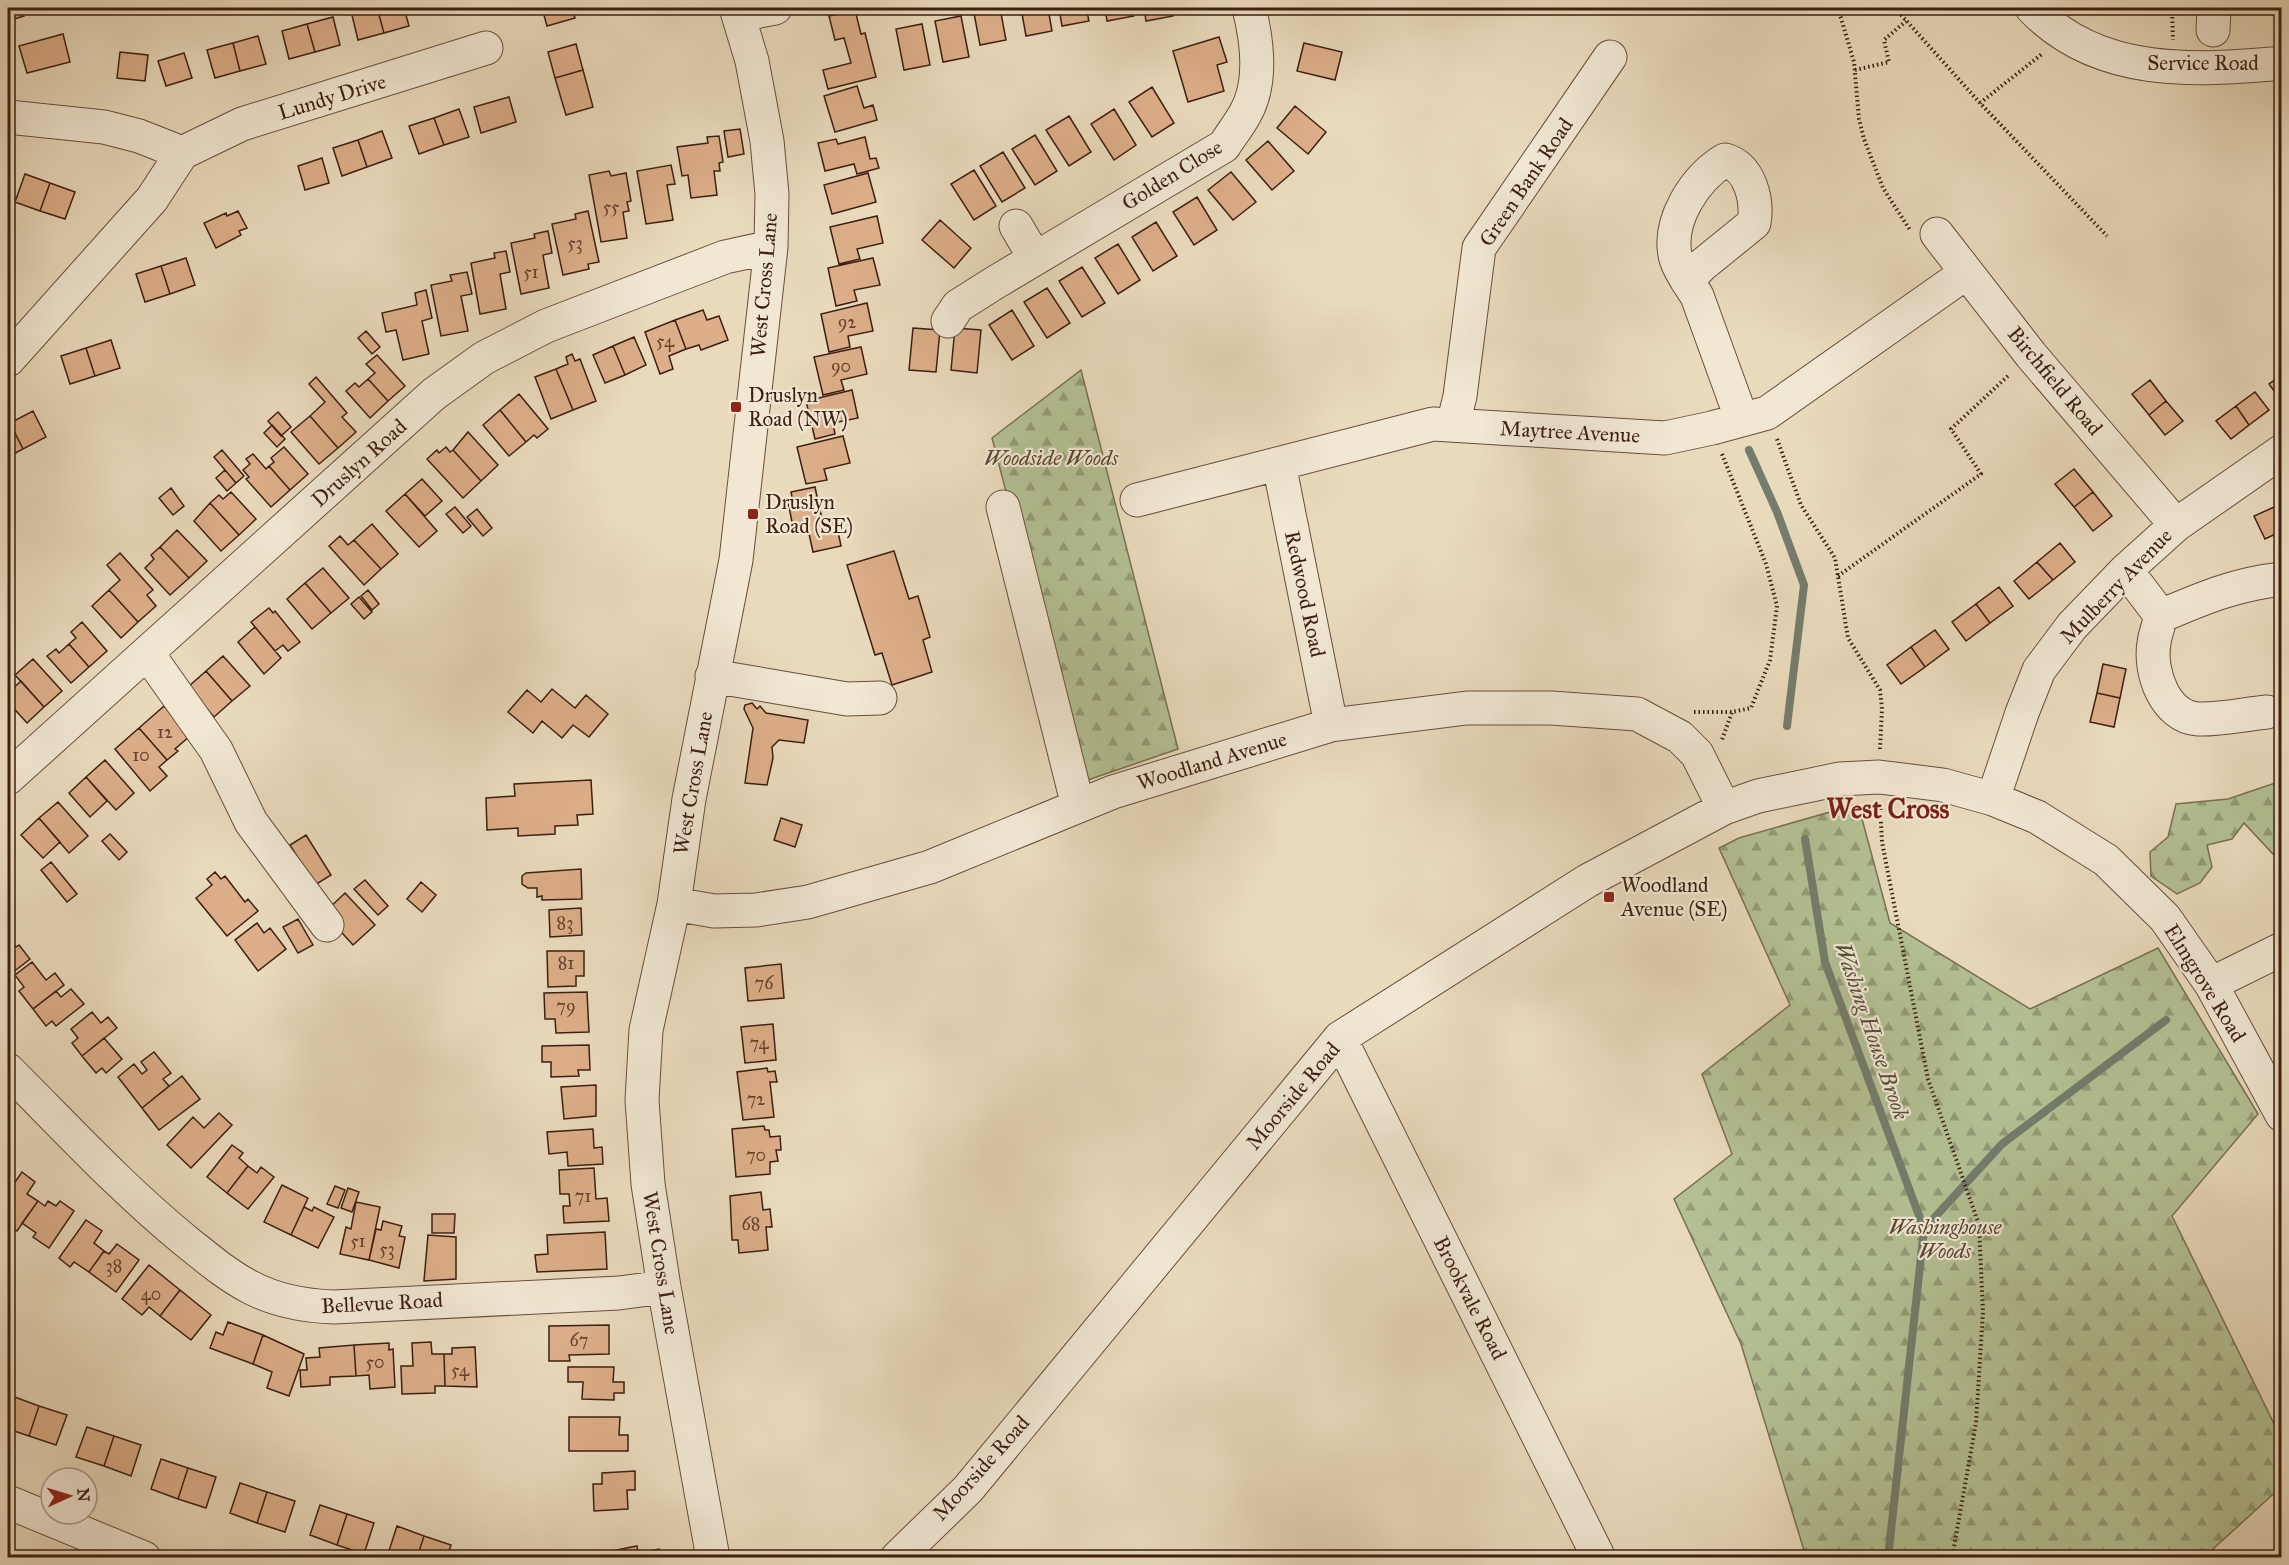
<svg xmlns="http://www.w3.org/2000/svg" width="2289" height="1565" font-family="'IM FELL Great Primer',serif">
<style>
.forest{fill:url(#forest-firs);stroke:#787052;stroke-width:1.5}
.lines{fill:none;stroke-linecap:round;stroke-linejoin:round}
.stream{stroke:#747d6d;stroke-width:8}
.building{fill:#dcae89;stroke:#3d1f11;stroke-width:1.5}
.minor-casing{stroke:#684e3c;stroke-width:35}
.path{stroke:#3d1f11;stroke-width:4;stroke-dasharray:1.5 3;stroke-linecap:butt}
.minor{stroke:#f1e7d3;stroke-width:33}
.poi-dot{fill:#8f2418;stroke:#f1e7d3;stroke-width:2}
.labels{text-anchor:middle;dominant-baseline:central;stroke-width:4.5;stroke-linejoin:round;paint-order:stroke}
.number-label{font-size:18px;fill:#65432f}
.street-label{font-size:21px;fill:#3d1f11;stroke:#f1e7d3}
.poi-label{font-size:21px;fill:#3d1f11;stroke:#f1e7d3;text-anchor:start}
.park-label{font-size:21px;font-style:italic;fill:#5a4732;stroke:#f1e7d3}
.water-label{font-size:22px;font-style:italic;fill:#594e3f;stroke:#f1e7d3}
.district-label{font-size:27px;font-weight:bold;fill:#7a1f14;stroke:#f1e7d3}
</style>
<defs>
<pattern id="forest-firs" width="22" height="20" patternUnits="userSpaceOnUse" patternTransform="scale(1.5)"><rect width="22" height="20" fill="#b3c093"/><path d="M5 1l3.5 6h-7zM16 11l3.5 6h-7z" fill="#939b77"/></pattern>
</defs>
<rect width="100%" height="100%" fill="#e9dabc"/>
<filter id="stains"><feTurbulence type="fractalNoise" baseFrequency=".00333" numOctaves="4"/><feColorMatrix values="0 0 0 0 .2 0 0 0 0 .09 0 0 0 0 .02 0 0 0 .5 -.17"/></filter>
<radialGradient id="worn" r=".72"><stop offset=".6" stop-color="#630" stop-opacity="0"/><stop offset="1" stop-color="#630" stop-opacity=".3"/></radialGradient>
<path class="forest" d="M1081 370 1178 749 1082 782 992 438Z
M2281 781V851L2273 854 2244 823 2232 839 2207 845 2212 867 2200 883 2177 894 2151 876 2150 852 2168 837 2176 804 2228 799Z
M1858 804 1890 923 2030 1009 2158 948 2258 1114 2172 1216 2281 1438V1487L2213 1549 2209 1557H1806L1741 1344 1674 1199 1732 1154 1702 1074 1790 1005 1719 848 1739 838Z"/>
<g class="lines">
<path class="stream" d="M1749 450 1777 512 1804 585 1787 726
M1805 839 1825 962 1924 1229 1888 1558
M1924 1229 2002 1144 2166 1020"/>
</g>
<path class="building" d="M8 8H21L24 16 8 21Z
M364 8H377L384 33 358 40 351 11Z
M377 8H404L409 26 384 33Z
M542 8H572L575 18 547 26Z
M973 8H1000L1006 40 980 45Z
M1021 8H1048L1052 31 1026 36Z
M1059 8H1086L1089 21 1062 26Z
M1105 8H1132L1134 16 1107 21Z
M1144 8H1171L1173 16 1146 21Z
M855 10 861 34 865 33 876 77 828 89 823 70 851 63 844 38 835 40 829 16Z
M961 16 969 57 943 62 935 21Z
M333 17 340 45 315 52 307 24Z
M307 24 315 52 289 59 282 31Z
M922 24 930 65 904 70 896 29Z
M63 34 70 62 27 73 19 46Z
M258 36 266 64 240 71 233 43Z
M1219 37 1227 62 1217 65 1224 91 1188 102 1173 51Z
M233 43 240 71 215 78 207 50Z
M1304 43 1342 52 1335 80 1297 71Z
M576 44 583 70 555 78 548 52Z
M120 52 148 55 145 81 117 78Z
M184 53 192 78 166 86 158 61Z
M583 70 593 107 566 115 555 78Z
M857 86 864 108 873 105 877 120 835 132 824 96Z
M1152 87 1174 123 1152 137 1129 102Z
M509 97 516 122 481 133 474 107Z
M1295 106 1326 132 1308 154 1277 128Z
M459 109 469 137 444 145 434 118Z
M1114 109 1136 145 1114 160 1091 124Z
M1069 116 1091 152 1069 166 1046 130Z
M434 118 444 145 419 154 409 126Z
M740 129 744 154 728 157 724 131Z
M382 131 392 158 367 167 358 140Z
M1035 135 1057 171 1035 185 1012 149Z
M719 136 723 162 719 163 720 171H714L717 195 691 198 688 175 682 176 677 147 708 143 707 137Z
M865 137 870 159 876 158 879 168 857 174 854 164 825 171 818 143 836 139 838 144Z
M358 140 367 167 342 176 333 148Z
M1268 141 1294 171 1272 190 1246 160Z
M1003 152 1025 188 1002 202 980 166Z
M322 158 329 183 305 190 298 166Z
M671 165 675 184 667 185 673 220 646 224 637 171Z
M974 170 996 206 974 220 951 184Z
M609 171 611 176 626 173 631 201 627 202 629 211 623 212 627 238 601 242 589 175Z
M1231 172 1256 202 1233 220 1208 190Z
M868 173 876 202 832 214 824 185Z
M25 174 50 183 40 211 15 202Z
M50 183 75 192 65 219 40 211Z
M1197 197 1217 230 1194 245 1173 212Z
M238 211 247 228 239 231 241 235 216 248 204 223 226 213 227 216Z
M588 211 599 262 588 264 589 269 563 275 552 224 576 219 575 214Z
M877 216 883 243 857 249 860 259 839 264 830 227Z
M940 220 971 248 954 268 922 240Z
M1156 222 1177 256 1153 271 1132 237Z
M548 231 552 253 543 255 549 288 521 294 511 243 535 238 534 234Z
M1118 244 1140 280 1118 294 1095 258Z
M506 251 510 272 500 274 506 309 480 314 471 263 495 258 494 253Z
M186 258 195 285 170 294 161 266Z
M873 258 880 285 854 290 857 301 836 306 828 268Z
M161 266 170 294 145 302 136 274Z
M1082 267 1105 303 1082 317 1059 281Z
M467 272 472 294 461 296 468 331 441 336 431 285 452 281 450 275Z
M1047 288 1070 323 1047 338 1024 302Z
M426 290 432 318 422 321 429 354 403 360 396 330 386 332 382 313 417 305 415 293Z
M867 303 873 331 848 336 850 347 829 352 821 314Z
M703 310 707 320 719 316 728 340 701 350 699 345 686 349 675 320Z
M1012 310 1034 346 1012 360 989 325Z
M675 320 686 349 669 356 673 369 660 374 645 332Z
M913 328 940 330 936 372 909 370Z
M955 328 981 330 977 373 951 370Z
M366 331 380 347 372 354 358 338Z
M634 337 646 365 625 375 613 346Z
M111 340 120 368 95 376 86 348Z
M613 346 625 375 605 383 593 355Z
M861 347 867 374 841 380 844 390 823 395 814 357Z
M86 348 95 376 70 384 61 356Z
M572 354 575 361 580 359 596 401 573 410 556 369 568 364 566 357Z
M377 355 405 386 388 401 368 379 375 373 366 364Z
M556 369 573 410 551 419 535 377Z
M2282 375V402L2269 384Z
M316 377 347 413 342 417 356 432 338 448 310 416 325 402 309 384Z
M368 379 388 401 370 418 346 391 355 383 359 387Z
M2150 380 2166 401 2149 415 2132 394Z
M852 390 858 418 833 423 835 434 815 439 806 401Z
M2255 392 2269 410 2249 425 2236 406Z
M519 394 548 429 537 438 534 435 526 442 500 410Z
M2166 401 2183 421 2165 435 2149 415Z
M2236 406 2249 425 2231 439 2216 421Z
M500 410 526 442 509 456 483 425Z
M33 411 46 437 23 449 10 423Z
M278 412 291 427 281 436 268 421Z
M310 416 338 448 319 464 291 432Z
M10 423 23 449 8 457V424Z
M272 425 285 439 277 447 264 433Z
M468 432 498 465 481 481 453 450Z
M843 436 850 463 824 469 827 480 806 484 797 447Z
M284 447 308 474 290 490 269 466 274 462 271 458Z
M446 447 450 452 453 450 481 481 463 498 427 459 437 450 439 453Z
M222 450 244 476 236 483 214 457Z
M253 454 266 469 269 466 290 490 271 507 246 479 249 477 243 470 250 464 246 459Z
M2074 469 2093 492 2074 507 2055 484Z
M225 470 236 483 227 491 216 478Z
M422 479 442 501 425 516 405 494Z
M815 487 822 519 835 517 841 546 813 552 808 529 794 532 788 502H793L791 492Z
M171 488 184 506 173 515 159 498Z
M231 492 256 519 239 535 210 503 219 495 223 499Z
M2093 492 2112 516 2093 531 2074 507Z
M405 494 437 531 419 547 386 511Z
M210 503 239 535 221 551 194 521Z
M2281 504 2282 531 2265 539 2254 516Z
M455 507 471 526 463 533 446 514Z
M477 509 492 528 483 536 467 517Z
M372 524 398 554 381 569 354 540Z
M177 530 207 561 189 578 160 547Z
M340 536 348 545 354 540 381 569 364 585 329 546Z
M2060 543 2075 562 2053 580 2037 562Z
M160 547 189 578 170 595 145 568 154 559 151 555Z
M894 551 909 599 918 596 930 637 923 640 932 672 892 685 882 653 875 655 847 565Z
M120 553 153 590 147 595 156 606 138 622 109 590 120 580 107 565Z
M2037 562 2053 580 2029 599 2014 581Z
M323 568 349 598 331 613 305 583Z
M305 583 331 613 312 629 287 599Z
M1999 587 2013 606 1990 623 1976 604Z
M109 590 138 622 121 638 92 606Z
M368 590 379 604 372 610 361 596Z
M359 597 372 612 364 619 351 604Z
M1976 604 1990 623 1966 641 1952 622Z
M269 608 273 613 275 611 300 642 288 651 283 645 275 651 251 622Z
M82 622 107 651 89 667 69 644 76 638 71 632Z
M255 627 281 658 264 674 238 642Z
M1935 630 1949 649 1925 667 1911 647Z
M69 644 89 667 71 683 47 656 56 649 59 653Z
M1911 647 1925 667 1901 684 1887 665Z
M223 656 250 686 232 701 206 671Z
M33 659 62 691 44 707 15 675Z
M2103 664 2126 669 2120 698 2097 693Z
M206 671 232 701 214 717 188 687Z
M21 681 44 707 27 723 8 702V693Z
M552 689 575 708 586 695 608 714 589 737 573 725 562 738 542 721 533 733 508 712 527 690 541 702Z
M2097 693 2120 698 2114 727 2090 722Z
M752 703 757 709 760 706 766 713 808 720 804 743 779 740 772 747 773 758 767 785 745 783 753 728 744 709 745 705Z
M164 706 190 736 175 749 178 751 167 760 139 728Z
M139 728 167 760 159 767 167 776 150 791 115 749Z
M105 760 134 793 116 810 86 777Z
M86 777 107 801 90 817 69 793Z
M591 780 593 814 577 815 578 825 555 826V834L518 836V828L487 830 486 798 515 796 514 784Z
M58 802 88 836 69 853 39 818Z
M39 818 60 842 43 858 21 835Z
M781 818 802 825 795 847 774 840Z
M110 834 127 852 119 860 102 841Z
M306 835 331 875 315 885 290 845Z
M51 862 77 894 67 902 41 870Z
M581 869 582 899 542 900V896L537 897V888H528L522 884V876L526 873Z
M215 872 221 879 225 876 245 902 248 899 258 911 227 936 196 898 212 885 207 879Z
M365 880 388 906 378 915 354 889Z
M421 882 436 895 422 912 407 899Z
M345 893 375 925 353 945 324 913Z
M581 908 582 935 550 937 549 910Z
M298 919 313 945 298 953 283 927Z
M257 923 264 933 270 928 286 949 258 971 235 940Z
M10 940 16 947 19 945 30 959 8 976V942Z
M547 951H584V976H576V986L548 987Z
M32 962 46 980 55 973 64 985 33 1009 19 991 24 987 15 975Z
M781 964 784 998 748 1001 745 968Z
M71 989 84 1004 56 1026 52 1021 46 1026 33 1009 56 991 61 997Z
M587 992 589 1032 556 1033 555 1019H545L544 993Z
M92 1012 101 1023 108 1017 117 1028 82 1056 72 1043 78 1038 71 1029Z
M773 1024 776 1060 745 1063 741 1027Z
M104 1038 122 1059 106 1073 102 1068 96 1073 82 1056Z
M589 1045 590 1070H578L579 1076 551 1077V1062H542V1046Z
M154 1052 171 1073 163 1079 169 1086 142 1108 118 1077 134 1064 142 1074 147 1070 141 1062Z
M767 1068 768 1072 775 1071 777 1082H770L774 1117 743 1120 737 1072Z
M182 1076 200 1099 159 1130 142 1108Z
M596 1085V1116L564 1119 561 1087Z
M219 1113 232 1125 191 1168 167 1145 193 1117 204 1128Z
M764 1126 765 1130H769L770 1137 780 1136 781 1150H776L778 1161 770 1162V1174L736 1177 732 1129Z
M593 1129 594 1148 602 1147 603 1164 568 1166 567 1152 549 1154 547 1132Z
M232 1145 243 1153 239 1158 248 1166 227 1193 207 1177Z
M248 1166 257 1173 261 1167 274 1177 248 1209 227 1193Z
M594 1168 596 1199 607 1198 609 1221 564 1223 563 1206H570L569 1194H560L559 1170Z
M22 1172 35 1182 27 1194 38 1201 17 1231 8 1224V1192Z
M282 1185 308 1198 291 1235 264 1222Z
M335 1186 345 1190 338 1208 327 1204Z
M348 1188 359 1192 352 1212 341 1208Z
M761 1192 763 1210 770 1209 772 1227H766L768 1250 739 1253 738 1240H732L730 1196Z
M38 1201 45 1206 48 1201 56 1206 60 1201 74 1211 49 1248 33 1237 36 1233 22 1223Z
M356 1202 380 1207 369 1260 340 1254 346 1227 351 1229Z
M304 1207 312 1211 314 1207 334 1217 318 1248 291 1235Z
M432 1214H455L454 1233H432Z
M86 1220 102 1231 94 1243 104 1251 89 1272 74 1262 70 1267 59 1258Z
M383 1221 402 1226 399 1236 405 1237 399 1268 369 1260 376 1229 381 1230Z
M605 1232 607 1269 537 1272 535 1255 548 1254 547 1235Z
M428 1235 456 1237V1279L424 1281Z
M117 1244 139 1260 116 1292 89 1272 104 1251 109 1254Z
M149 1265 180 1290 160 1316 149 1307 142 1315 122 1299Z
M180 1290 211 1315 191 1340 160 1316Z
M228 1322 263 1335 253 1364 210 1348 216 1332 223 1335Z
M609 1325V1354L569 1355 570 1361H549V1326Z
M263 1335 304 1354 289 1396 267 1388 272 1372 253 1364Z
M431 1342 432 1354H444L445 1386H435V1393L402 1394 401 1366H413L412 1343Z
M389 1343V1350L393 1349 395 1387 370 1389 369 1375 356 1376 354 1345Z
M354 1345 356 1376 330 1377V1385L301 1387 300 1370H307L306 1358 320 1357 319 1348Z
M475 1347 477 1387 445 1386 444 1354H452V1348Z
M568 1367H614L613 1382H624V1393H614V1400L582 1399 583 1382H568Z
M12 1396 39 1406 29 1436 8 1429V1409Z
M39 1406 67 1415 56 1445 29 1436Z
M569 1417H620L619 1435H628V1451H569Z
M87 1427 114 1436 104 1466 76 1457Z
M114 1436 141 1445 131 1476 104 1466Z
M161 1459 188 1468 178 1499 151 1489Z
M188 1468 216 1477 206 1508 178 1499Z
M635 1471V1490H627L628 1509 594 1511 593 1484H602V1473Z
M240 1483 267 1492 257 1523 230 1513Z
M267 1492 295 1501 285 1532 257 1523Z
M320 1505 347 1514 337 1545 310 1535Z
M347 1514 374 1523 364 1554 337 1545Z
M397 1526 424 1536 417 1558 387 1557Z
M424 1536 451 1545 447 1558H417Z
M637 1546 638 1553 659 1549 661 1558H591V1555Z"/>
<g class="lines">
<defs>
<path id="minor" d="M2032 8C2098 77 2194 71 2282 63
M739 15 775 8
M2213 30 2214 8
M8 117 104 127 139 136 182 153
M1016 226 1035 258
M1937 234 2031 355 2176 525
M1687 281 1701 266 1754 223C1758 200 1750 167 1725 160 1695 178 1666 222 1676 259 1680 272 1690 285 1697 296L1742 420
M948 321 958 306 996 282 1224 146C1231 135 1239 125 1245 114 1263 83 1257 40 1249 8
M8 360 152 199 182 153 242 124 486 48
M1453 425 1460 396 1479 248 1610 57
M1279 464 1331 725
M1137 500 1433 424 1665 438 1712 428 1767 413 1966 273
M1003 507 1078 806
M2126 570 2161 616C2159 625 2155 634 2154 643 2149 672 2165 717 2198 719 2220 720 2245 714 2267 712
M2161 616C2203 598 2236 584 2282 579
M148 654 216 750 251 822 327 925
M712 676 847 699 880 698
M8 778 434 394 484 358 546 326 725 257 771 247
M1993 799 2022 713 2039 670 2072 626 2126 570 2176 525 2282 451
M674 904 714 911 756 910 808 902 930 867 1113 792 1331 725 1467 708H1551L1637 714 1680 737 1697 754 1724 808
M2211 984 2282 949
M1340 1038 1599 1558
M8 1070C66 1128 123 1190 187 1242 207 1258 227 1275 250 1287 276 1301 304 1306 334 1307L619 1293 664 1287
M8 1502 144 1558
M713 1558 664 1287 648 1184 642 1100 646 1030 674 904 689 799 736 560 771 247 772 194 767 141 752 61 736 8
M897 1558 968 1489 1340 1038 1587 881 1724 808 1758 796 1840 779 1879 777 1943 785 1993 799 2037 817 2106 860 2165 918 2211 984 2282 1115"/>
</defs>
<use href="#minor" class="minor-casing"/>
<path class="path" d="M1838 8 1854 62 1859 119 1864 139 1883 188 1910 230
M1895 8 1980 103 2107 236
M2172 8 2173 40
M1855 70 1889 62 1884 40 1906 21
M1980 103 2042 54
M1777 439 1801 505 1835 558 1848 638 1880 690 1882 709 1880 749
M1722 454 1766 564 1777 606 1770 660 1751 708 1732 712 1722 740
M1838 576 1981 474 1951 429 2010 374
M1694 712H1732
M1880 804 1882 842 1928 1079 1979 1225 1983 1312 1976 1423 1952 1558"/>
<use href="#minor" class="minor"/>
</g>
<g class="poi-dot">
<rect x="730" y="401" width="12" height="12" rx="3"/>
<rect x="747" y="508" width="12" height="12" rx="3"/>
<rect x="1603" y="891" width="12" height="12" rx="3"/>
</g>
<g class="labels">
<g class="number-label">
<text x="611" y="207">55</text>
<text x="575" y="243">53</text>
<text x="531" y="272">51</text>
<text x="847" y="322">92</text>
<text x="665" y="341">54</text>
<text x="841" y="366">90</text>
<text x="165" y="732">12</text>
<text x="141" y="755">10</text>
<text x="565" y="923">83</text>
<text x="566" y="963">81</text>
<text x="764" y="983">76</text>
<text x="566" y="1006">79</text>
<text x="759" y="1043">74</text>
<text x="756" y="1099">72</text>
<text x="756" y="1155">70</text>
<text x="583" y="1196">71</text>
<text x="751" y="1224">68</text>
<text x="358" y="1241">51</text>
<text x="387" y="1249">53</text>
<text x="114" y="1266">38</text>
<text x="151" y="1294">40</text>
<text x="579" y="1340">67</text>
<text x="375" y="1362">50</text>
<text x="460" y="1370">54</text>
</g>
<g class="street-label">
<text x="2203" y="63">Service Road</text>
<text transform="translate(332 97) rotate(-17)">Lundy Drive</text>
<text transform="translate(1172 175) rotate(-32)">Golden Close</text>
<text transform="translate(1526 182) rotate(-56)">Green Bank Road</text>
<text transform="translate(764 285) rotate(-85)">West Cross Lane</text>
<text transform="translate(2055 381) rotate(50)">Birchfield Road</text>
<text transform="translate(1570 432) rotate(3)">Maytree Avenue</text>
<text transform="translate(359 463) rotate(-42)">Druslyn Road</text>
<text transform="translate(2116 586) rotate(-46)">Mulberry Avenue</text>
<text transform="translate(1305 594) rotate(78)">Redwood Road</text>
<text transform="translate(1212 761) rotate(-17)">Woodland Avenue</text>
<text transform="translate(693 783) rotate(-80)">West Cross Lane</text>
<text transform="translate(2205 983) rotate(58)">Elmgrove Road</text>
<text transform="translate(1293 1096) rotate(-50)">Moorside Road</text>
<text transform="translate(661 1263) rotate(81)">West Cross Lane</text>
<text transform="translate(1470 1298) rotate(63)">Brookvale Road</text>
<text transform="translate(382 1303) rotate(-3)">Bellevue Road</text>
<text transform="translate(981 1468) rotate(-48)">Moorside Road</text>
</g>
<g class="poi-label">
<text x="748" y="395">Druslyn<tspan x="748" dy="24">Road (NW)</tspan></text>
<text x="765" y="502">Druslyn<tspan x="765" dy="24">Road (SE)</tspan></text>
<text x="1621" y="885">Woodland<tspan x="1621" dy="24">Avenue (SE)</tspan></text>
</g>
<g class="park-label">
<text x="1051" y="458">Woodside Woods</text>
<text x="1945" y="1227">Washinghouse<tspan x="1945" dy="24">Woods</tspan></text>
</g>
<g class="water-label">
<text transform="translate(1872 1031) rotate(71)">Washing House Brook</text>
</g>
<g class="district-label">
<text x="1888" y="808">West Cross</text>
</g>
</g>
<rect width="2289" height="1565" fill="none" stroke="#e9dabc" stroke-width="30"/>
<rect x="9" y="9" width="2271" height="1547" fill="none" stroke="#3d1f11" stroke-width="3"/>
<rect x="15" y="15" width="2259" height="1535" fill="none" stroke="#3d1f11" stroke-width="1.5"/>
<g transform="translate(69 1496) rotate(86)"><circle r="28" fill="#f1e7d3" stroke="#a99785" stroke-width="1.5"/>
<path d="M0-4.5L10 22L0 15L-10 22Z" fill="#8f2418"/>
<text y="-9" font-size="16" font-weight="bold" text-anchor="middle" fill="#3d1f11">N</text>
</g>
<rect width="100%" height="100%" filter="url(#stains)"/>
<rect width="100%" height="100%" fill="url(#worn)"/>
</svg>
